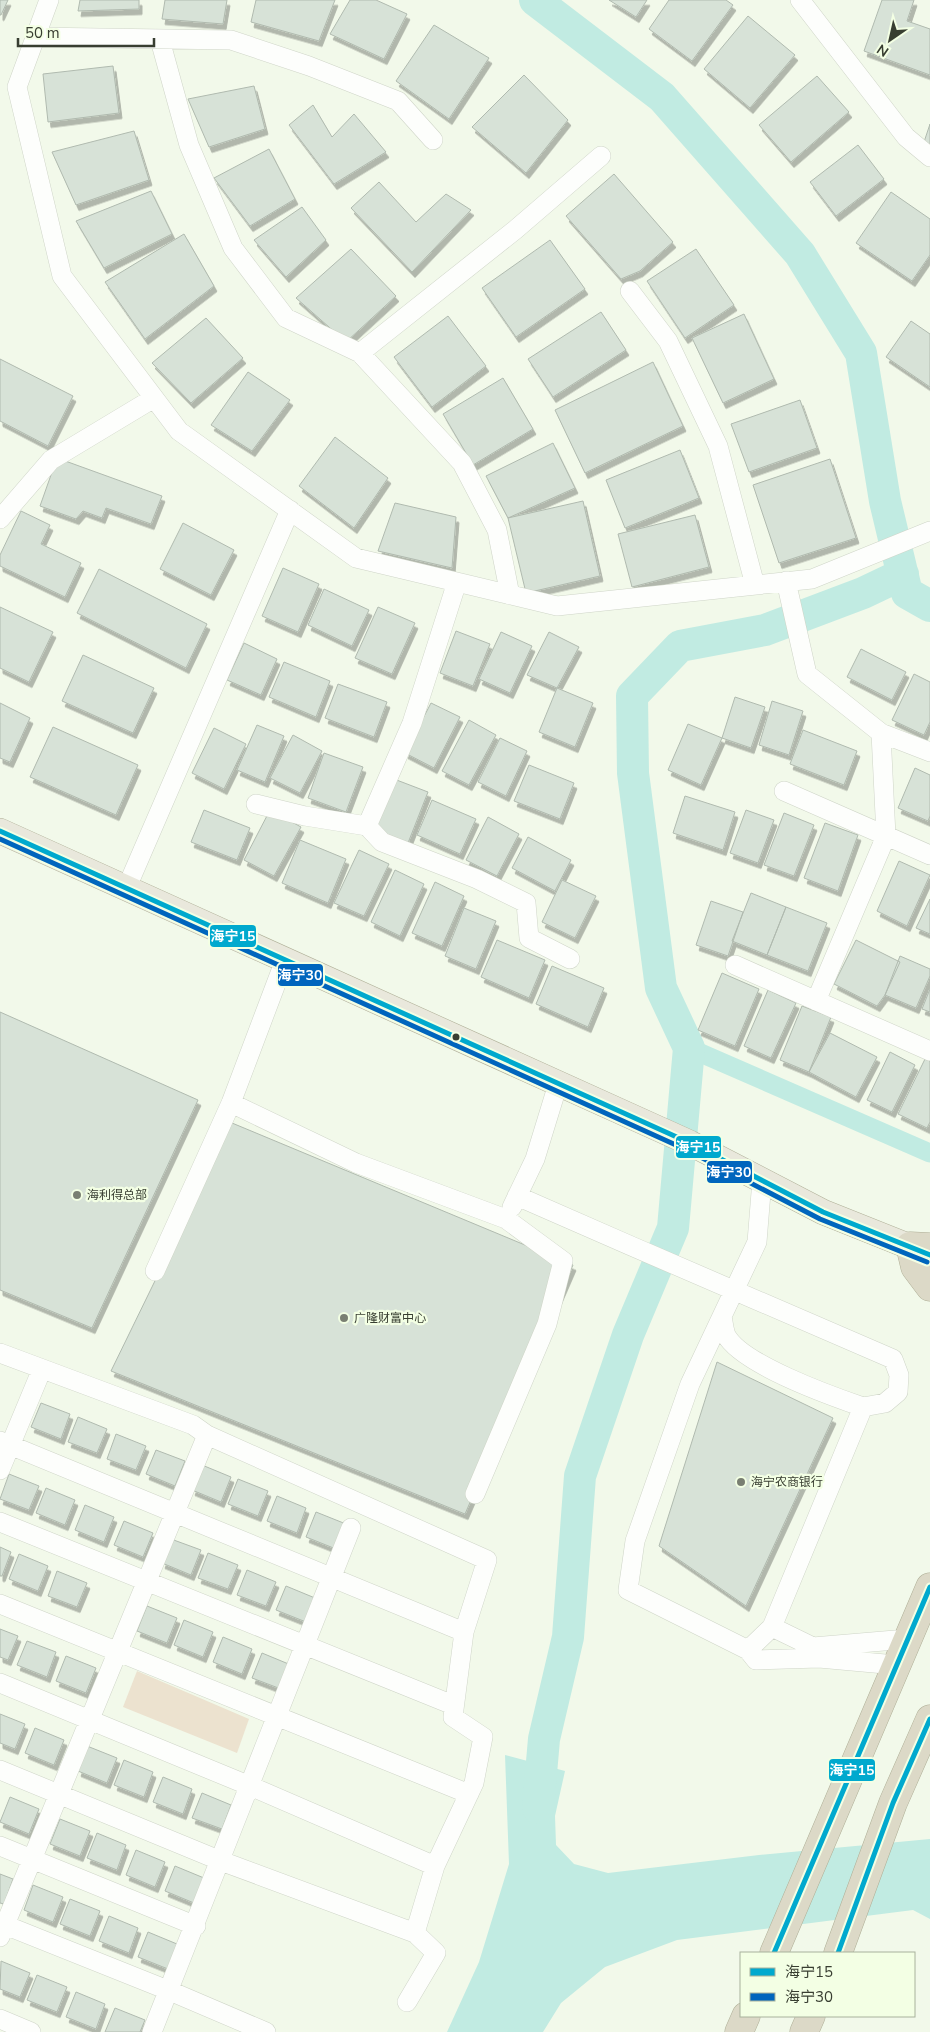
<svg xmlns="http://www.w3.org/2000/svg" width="930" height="2032" font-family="'Nunito Sans','Noto Sans SC',sans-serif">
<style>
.green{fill:#ece2cf}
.water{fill:#c1ebe2}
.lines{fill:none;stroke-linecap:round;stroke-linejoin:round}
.canal{stroke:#c1ebe2;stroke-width:19}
.river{stroke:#c1ebe2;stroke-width:32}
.building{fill:#d7e2d7;stroke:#b0baaf;filter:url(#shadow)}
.minor-casing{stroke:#cfd5c8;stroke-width:20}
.major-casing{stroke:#afaf97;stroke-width:26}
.highway-casing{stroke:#afaf97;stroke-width:29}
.minor{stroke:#fdfefc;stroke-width:19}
.major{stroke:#e9e8dc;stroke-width:25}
.highway{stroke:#dcd9c7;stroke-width:28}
.bus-1-casing{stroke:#f3ffe4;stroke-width:9}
.bus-2-casing{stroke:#f3ffe4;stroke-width:9}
.bus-1{stroke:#00a9ce;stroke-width:5}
.bus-2{stroke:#0065bd;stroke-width:5}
.bus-dot{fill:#383e31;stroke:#f3ffe4;stroke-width:2}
.poi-dot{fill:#797f72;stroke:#f3ffe4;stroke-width:2}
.labels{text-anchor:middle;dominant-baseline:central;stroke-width:4.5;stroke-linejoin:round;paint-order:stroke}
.poi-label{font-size:12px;fill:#383e31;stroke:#f3ffe4;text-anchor:start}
.line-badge{stroke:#f3ffe4;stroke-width:2}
.badge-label{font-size:14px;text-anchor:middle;font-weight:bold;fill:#fff}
</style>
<defs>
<filter id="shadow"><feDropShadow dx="3" dy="5.5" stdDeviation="0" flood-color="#0004"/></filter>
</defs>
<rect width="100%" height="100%" fill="#f2f9ea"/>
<path class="green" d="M137 1671 249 1719 237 1753 123 1707Z"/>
<path class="water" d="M505 1755 565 1771 555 1816 556 1845 574 1864 608 1873 759 1855 930 1839V1919L913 1910 677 1940 605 1967 561 2003 543 2032H447L479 1962 509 1864Z"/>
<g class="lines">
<path class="canal" d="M689 1048 930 1153"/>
<path class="river" d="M535 0 662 97 800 254 861 353 885 501 907 593 930 606
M538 1808 544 1739 568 1637 580 1476 628 1335 673 1228 689 1048 661 988 633 773 632 696 680 646 765 630 863 593 903 574"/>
</g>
<path class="building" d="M0 0H8L1 15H0Z
M80 0H139V9L78 11Z
M165 0H227L223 24 162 19Z
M256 0H335L319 41 251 22Z
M350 0H376L407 14 384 59 330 34Z
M609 0H647L636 17Z
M669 0H726L733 5 692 61 649 29Z
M882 0H914L907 21 930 29V75L864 51Z
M748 16 795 55 750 108 704 69Z
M434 25 489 58 449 119 396 81Z
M113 66 119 113 48 122 43 74Z
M524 75 568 120 526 173 472 127Z
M817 76 849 112 791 162 759 125Z
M254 86 265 129 209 147 188 99Z
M313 105 332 137 354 114 386 152 334 184 289 125Z
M930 124V151L922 148Z
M134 131 149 180 76 205 52 152Z
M858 145 884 179 836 216 810 182Z
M269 149 295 199 250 226 214 178Z
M614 174 673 242 640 271 621 279 566 216Z
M379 182 416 222 446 194 471 210 412 272 351 208Z
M151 191 172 234 104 268 76 221Z
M891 192 930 219V255L912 281 856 243Z
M302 207 326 240 286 277 254 240Z
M184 234 214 286 145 339 105 282Z
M550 240 585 289 516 337 482 288Z
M351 249 396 296 346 342 296 298Z
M696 249 734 305 685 338 647 281Z
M601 312 626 350 553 397 528 359Z
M744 314 774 379 723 403 692 338Z
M448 316 486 366 432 407 394 357Z
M206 318 243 358 191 403 152 363Z
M911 321 930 334V387L886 357Z
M0 359 73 396 48 446 0 421Z
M653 362 683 426 585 473 555 410Z
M248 372 290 400 252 451 211 425Z
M503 378 533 429 473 465 443 414Z
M800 400 817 448 749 472 731 424Z
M335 437 388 478 354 528 299 486Z
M553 443 575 488 508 518 486 476Z
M680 450 699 498 625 528 606 480Z
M57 458 162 496 151 524 106 508 102 518 83 511 76 519 40 506Z
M830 459 856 538 779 563 753 485Z
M583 501 600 576 526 593 508 518Z
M395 503 456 517 452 568 378 551Z
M21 511 50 525 41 544 81 563 65 597 0 566V555Z
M695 515 709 567 632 587 618 534Z
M183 523 234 550 211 595 160 569Z
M283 568 319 584 298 632 262 616Z
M99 569 207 624 186 668 77 613Z
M324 589 369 610 352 646 308 625Z
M0 607 53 632 29 682 0 668Z
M378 607 415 623 392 674 355 658Z
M456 631 490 644 473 686 440 673Z
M501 632 532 646 510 693 479 679Z
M549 632 579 647 557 688 527 675Z
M244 643 277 659 261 695 227 680Z
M861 649 906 672 892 700 847 677Z
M83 655 154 688 133 733 62 701Z
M284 662 330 681 316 717 269 697Z
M914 674 930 682V722L924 735 892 720Z
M338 684 387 702 374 737 325 718Z
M557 688 593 703 575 747 539 732Z
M735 697 765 707 751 748 722 738Z
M772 701 803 711 789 755 759 745Z
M0 703 30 718 10 762 0 758Z
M431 703 460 717 434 768 405 753Z
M469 720 496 735 469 785 442 771Z
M688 724 722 738 701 785 668 770Z
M257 725 284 736 265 782 237 770Z
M53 727 138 765 116 815 30 777Z
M214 728 246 744 224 789 192 773Z
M803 730 857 751 844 785 790 764Z
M293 735 322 751 300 793 270 778Z
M500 738 527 751 506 796 478 782Z
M324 753 363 767 346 812 308 798Z
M529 765 574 783 560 819 514 801Z
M915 768 930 775V816L928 821 898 808Z
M394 779 428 792 408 843 374 829Z
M685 796 735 812 723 850 673 833Z
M432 800 476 819 460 854 417 835Z
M204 810 250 828 237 860 191 842Z
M270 810 301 827 274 876 244 860Z
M746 810 774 820 758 863 730 853Z
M784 813 814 825 794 876 764 865Z
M488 817 519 834 497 876 466 860Z
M825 823 858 835 838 891 804 878Z
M528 837 571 860 555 891 512 868Z
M300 840 346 859 328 903 282 883Z
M359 850 389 864 364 916 334 903Z
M899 861 930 875 907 926 877 911Z
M395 870 424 884 400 936 371 922Z
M562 880 596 896 575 938 542 922Z
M435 882 464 896 442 946 412 933Z
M751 893 786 907 767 955 732 941Z
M930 899V934L916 928Z
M711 901 743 912 728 956 696 945Z
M786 907 827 923 808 971 767 955Z
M464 908 496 921 476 969 445 956Z
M497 940 545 960 529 998 481 977Z
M856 940 900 962 885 995 877 1006 834 984Z
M900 956 930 969V976L916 1008 885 995Z
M552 966 604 988 588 1027 536 1004Z
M722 973 759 989 735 1046 698 1030Z
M930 989V1012L922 1009Z
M768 990 796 1003 771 1058 744 1046Z
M802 1006 831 1017 809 1072 780 1060Z
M0 1012 198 1100 92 1328 0 1290Z
M830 1033 877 1057 856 1097 809 1072Z
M890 1052 915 1065 892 1112 867 1100Z
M925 1059 930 1061V1122L927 1128 898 1114Z
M232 1123 573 1265 465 1514 111 1371Z
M717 1362 833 1418 746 1606 659 1546Z
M41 1403 70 1414 61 1439 31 1427Z
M78 1417 107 1429 97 1453 68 1442Z
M116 1434 146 1446 136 1470 107 1459Z
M156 1450 185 1461 175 1486 146 1474Z
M202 1465 231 1477 221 1502 192 1490Z
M9 1474 39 1486 29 1510 0 1499Z
M238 1479 268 1491 258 1516 228 1504Z
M46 1488 75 1500 65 1525 36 1513Z
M277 1496 306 1508 297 1533 267 1521Z
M85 1505 114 1517 104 1542 75 1530Z
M316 1512 346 1524 336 1549 306 1537Z
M124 1521 153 1533 143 1557 114 1545Z
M171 1539 201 1550 191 1575 162 1563Z
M0 1547 11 1552 2 1576H0Z
M208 1553 238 1565 228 1589 198 1578Z
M19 1554 48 1566 38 1591 9 1579Z
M247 1570 276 1582 266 1606 237 1595Z
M57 1571 87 1583 77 1607 48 1596Z
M286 1586 315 1598 306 1622 276 1610Z
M147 1606 177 1618 167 1643 137 1631Z
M184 1620 213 1632 203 1657 174 1645Z
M0 1629 18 1636 8 1660 0 1657Z
M223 1637 252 1649 242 1674 213 1662Z
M27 1641 56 1652 47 1677 17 1665Z
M262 1653 291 1665 281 1689 252 1678Z
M66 1656 96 1668 86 1693 56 1681Z
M0 1714 25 1724 15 1749 0 1743Z
M35 1728 64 1740 54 1765 25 1753Z
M87 1746 117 1758 107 1783 78 1771Z
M124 1760 153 1772 144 1797 114 1785Z
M163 1777 192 1789 183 1814 153 1802Z
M202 1793 231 1805 222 1829 192 1818Z
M10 1797 39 1809 29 1834 0 1822Z
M60 1819 90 1831 80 1856 50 1844Z
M97 1833 126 1845 117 1870 87 1858Z
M136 1850 165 1862 155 1887 126 1875Z
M175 1866 204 1878 194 1903 165 1891Z
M0 1874 13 1879 4 1904 0 1903Z
M33 1885 63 1897 53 1922 24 1910Z
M70 1899 100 1911 90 1936 60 1924Z
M109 1916 138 1928 129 1953 99 1941Z
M148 1932 177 1944 168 1969 138 1957Z
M1 1961 30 1973 20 1997 0 1989Z
M37 1975 67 1987 57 2012 27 2000Z
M76 1992 105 2004 96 2029 66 2017Z
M115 2008 145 2020 140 2032H105Z"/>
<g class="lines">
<defs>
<path id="minor" d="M49 0 17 87 62 276 179 431 356 558 557 606 812 579 930 531
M800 0 906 137 930 157
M35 37 231 40 309 66 398 101 433 140
M160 40 189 145 233 248 286 318 360 353 515 230 601 156
M630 291 668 341 718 446 755 585
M360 353 462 463 497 530 510 595
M0 519 51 460 154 398
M786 581 807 674 881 733 886 836 816 1001
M881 733 930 752
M784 791 930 855
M256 804 305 816 367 826 382 842 477 879 526 903 529 938 570 959
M367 826 412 723 457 582
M127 887 290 510
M735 965 930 1051
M231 1103 356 1163 506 1219 563 1261 547 1324 475 1494
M517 1196C642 1251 767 1305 893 1359L899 1375 898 1392 885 1403 863 1407 772 1627 748 1650 628 1590 635 1541 690 1384 757 1242 762 1180
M512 1207 535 1159 558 1084
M155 1271 231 1103 285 960
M722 1316C723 1321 724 1330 726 1335 741 1364 831 1396 863 1407
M0 1353 193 1425 207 1435 0 1937
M207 1435 487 1560 464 1632 453 1717 483 1737 474 1783 435 1866 415 1933 436 1953 407 2002
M0 1441 464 1632
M0 1470 42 1369
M0 1522 453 1705
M0 1604 469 1794
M772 1627 813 1647 907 1639
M748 1650 756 1660 819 1658 896 1665
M0 1683 250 1786 435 1866
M0 1770 221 1861 415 1933
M0 1846 196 1926
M0 1923 170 1991 266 2032
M0 2019 31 2032
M152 2032 351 1528"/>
<path id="major" d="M0 831 690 1143 823 1212 928 1254"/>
<path id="highway" d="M930 1247 910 1246 915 1267 930 1287
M774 1953 930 1587
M838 1953 893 1803 930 1719
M739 2032 746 2016
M804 2032 811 2016"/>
</defs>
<use href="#minor" class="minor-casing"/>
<use href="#major" class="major-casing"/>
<use href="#highway" class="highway-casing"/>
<use href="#minor" class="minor"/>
<use href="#major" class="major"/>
<use href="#highway" class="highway"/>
<defs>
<path id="bus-1" d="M0 831 690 1143 823 1212 930 1255
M774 1953 930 1587
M838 1953 893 1803 930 1719"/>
<path id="bus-2" d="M0 839 687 1150 820 1219 927 1262"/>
</defs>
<use href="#bus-1" class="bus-1-casing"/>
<use href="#bus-2" class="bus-2-casing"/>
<use href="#bus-1" class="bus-1"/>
<use href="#bus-2" class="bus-2"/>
</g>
<circle class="bus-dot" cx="456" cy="1037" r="4.5"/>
<g class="poi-dot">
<circle cx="77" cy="1195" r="5"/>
<circle cx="344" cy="1318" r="5"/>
<circle cx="741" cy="1482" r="5"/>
</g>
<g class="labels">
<g class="poi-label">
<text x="87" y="1195">海利得总部</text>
<text x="354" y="1318">广隆财富中心</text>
<text x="751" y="1482">海宁农商银行</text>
</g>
</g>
<g class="line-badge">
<rect x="209" y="924" width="48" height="24" rx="5" fill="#00a9ce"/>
<rect x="277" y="963" width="47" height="24" rx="5" fill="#0065bd"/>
<rect x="675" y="1135" width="47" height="24" rx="5" fill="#00a9ce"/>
<rect x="706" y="1160" width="47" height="24" rx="5" fill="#0065bd"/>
<rect x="828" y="1758" width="48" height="24" rx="5" fill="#00a9ce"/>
</g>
<g class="badge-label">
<text x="233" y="941">海宁15</text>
<text x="300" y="980">海宁30</text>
<text x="698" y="1152">海宁15</text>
<text x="729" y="1177">海宁30</text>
<text x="852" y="1775">海宁15</text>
</g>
<rect x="740" y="1952" width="175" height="65" fill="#f3ffe4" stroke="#a8b29c"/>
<rect x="750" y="1968" width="25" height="8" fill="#00a9ce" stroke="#a8b29c"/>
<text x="785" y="1977" font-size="15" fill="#383e31">海宁15</text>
<rect x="750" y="1993" width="25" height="8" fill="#0065bd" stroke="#a8b29c"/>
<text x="785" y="2002" font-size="15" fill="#383e31">海宁30</text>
<g transform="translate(890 40) rotate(214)" stroke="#f3ffe4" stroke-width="4" paint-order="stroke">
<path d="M0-4L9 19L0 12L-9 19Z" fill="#383e31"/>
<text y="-8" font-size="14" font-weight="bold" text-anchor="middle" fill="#383e31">N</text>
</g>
<path d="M18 38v8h136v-8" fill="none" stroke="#383e31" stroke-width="2.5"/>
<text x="25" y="38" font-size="15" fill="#383e31" stroke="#f3ffe4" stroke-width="4" paint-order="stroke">50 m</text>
</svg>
